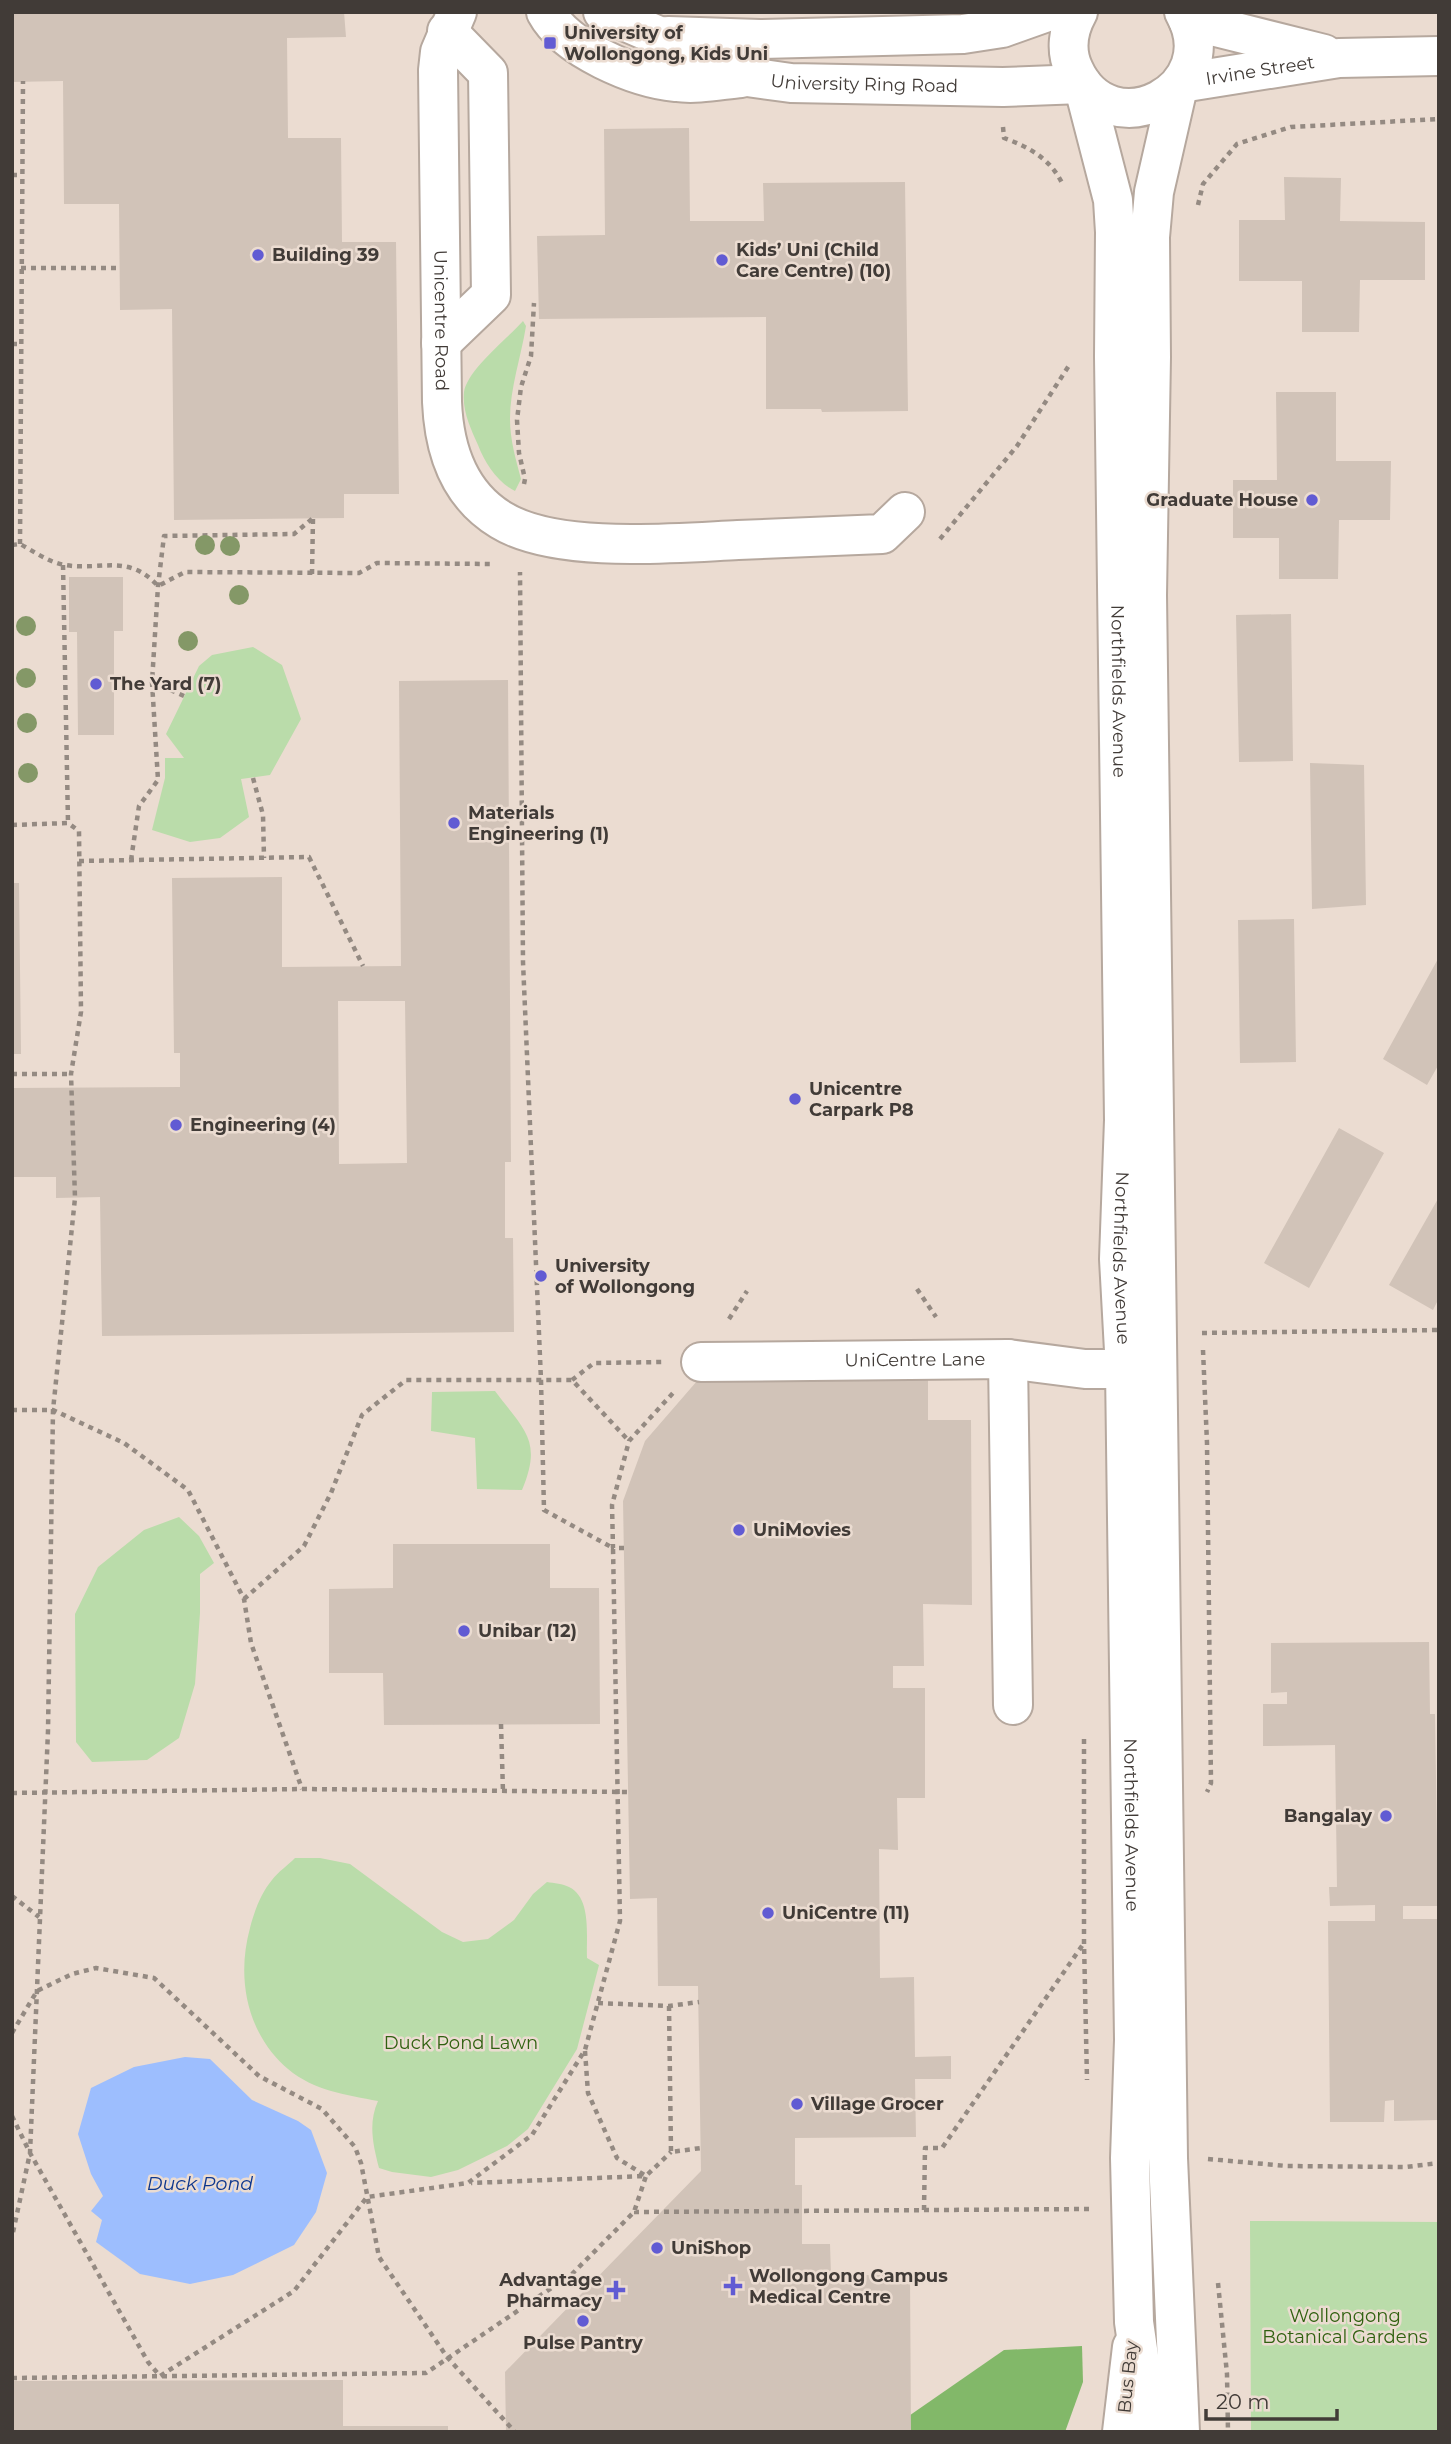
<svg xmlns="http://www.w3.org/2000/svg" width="1451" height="2444" font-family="Montserrat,sans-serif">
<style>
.green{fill:#badcaa}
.forest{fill:#82b869}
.water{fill:#9dbefe}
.building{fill:#d1c3b8;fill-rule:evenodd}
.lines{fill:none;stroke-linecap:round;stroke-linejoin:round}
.minor-casing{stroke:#b6a89e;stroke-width:42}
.major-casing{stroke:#b6a89e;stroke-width:42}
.path{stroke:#948a82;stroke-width:4.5;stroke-dasharray:5 5;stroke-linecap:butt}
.minor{stroke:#fff;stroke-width:38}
.major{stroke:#fff;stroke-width:38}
.tree{fill:#849867}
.poi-dot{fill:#615bd3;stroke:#ebdcd1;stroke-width:2.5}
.labels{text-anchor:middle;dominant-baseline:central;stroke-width:5;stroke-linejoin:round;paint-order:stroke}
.poi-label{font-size:18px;font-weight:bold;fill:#413b37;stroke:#ebdcd1;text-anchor:start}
.street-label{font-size:18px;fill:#413b37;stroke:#ebdcd1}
.park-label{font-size:18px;fill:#306110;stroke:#ebdcd1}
.water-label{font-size:19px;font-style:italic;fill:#0e378e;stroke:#ebdcd1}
</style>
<rect width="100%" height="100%" fill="#ebdcd1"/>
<path class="green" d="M523 321 526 326C521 357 510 388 510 419 510 440 516 460 521 479L515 491C497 482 485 463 478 445 471 429 462 411 464 392 467 370 508 338 523 321Z
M253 647 282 665 301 719 270 775 241 779 249 817 220 838 190 842 152 830 165 778V758H184L166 734 199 666 212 655Z
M495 1391C524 1430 543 1440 522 1490L477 1489 475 1438 431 1431 432 1392Z
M179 1517 199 1536 214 1563 200 1574V1613L195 1684 179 1738 147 1760 92 1762 76 1742 75 1614 98 1567 144 1530Z
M295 1858H320L350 1864 442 1932 463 1942 488 1939 514 1920 533 1894 547 1882C554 1883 563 1884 569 1887 592 1898 586 1937 587 1958L599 1965 577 2049 528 2129 507 2146 458 2170 431 2177 392 2172 379 2168C373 2145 368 2123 378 2101 347 2095 314 2091 288 2069 247 2034 236 1979 250 1928 254 1912 261 1893 272 1880 278 1872 288 1865 295 1858Z
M1250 2221 1439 2222V2432H1251Z"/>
<path class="forest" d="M1082 2346 1083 2382 1065 2432H903V2420L1004 2350Z"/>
<path class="water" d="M185 2057 210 2059 252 2100 298 2121 311 2130 327 2173 316 2212 294 2245 233 2275 190 2284 140 2274 96 2242 102 2220 91 2211 103 2196 91 2174 78 2134 91 2088 134 2067Z"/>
<path class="building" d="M12 12H344L346 37 287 38 288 138H341L342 242H396L399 494H344V518L174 520 172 309 120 310 119 204H64L63 81 12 82Z
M689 128 690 221H764L763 183 905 182 908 411 822 412 821 409H766V317L539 319 537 236 605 235 604 129Z
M1284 177 1341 178 1340 221 1425 222V280H1360L1359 332H1302V281H1239V220H1285Z
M1276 392H1336V461H1391L1390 520H1339L1338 579H1279V538H1233V480H1277Z
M69 577H123V631H114V735H78L77 632H69Z
M1291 614 1293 761 1239 762 1236 615Z
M508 680 511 1162H505V1238H513L514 1332 102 1336 100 1197 56 1198V1177H12V1088L180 1087V1053H174L172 878 282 877V967L401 966 399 681ZM338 1001H405L407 1163 339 1164Z
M1310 763 1364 765 1366 905 1312 909Z
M12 883H19L21 1054H12Z
M1294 919 1296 1062 1240 1063 1238 920Z
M1439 957V1064L1427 1085 1383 1059Z
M1339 1128 1384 1153 1309 1288 1264 1263Z
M1439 1197V1298L1433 1310 1389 1285Z
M928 1380V1420H971L972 1605 923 1604 924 1666H893V1688H925V1798H897L898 1850 879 1849 880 1978 914 1977 915 2057 951 2056V2079H915L916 2137 795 2138V2185H802V2244H830L831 2275H910L911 2432H506L505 2372 701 2171 698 1986H658L657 1898 630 1899 623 1501 645 1441 697 1381Z
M393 1544H550V1588H599L600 1724 384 1725 383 1673H329V1589L393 1588Z
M1429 1642 1430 1714H1435L1438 1906H1403V1919H1437L1439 2120 1394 2121V2100L1385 2101 1384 2122H1330L1328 1921H1375V1905L1330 1906 1329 1887H1337L1335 1745 1263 1746V1704H1287V1692L1271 1693V1643Z
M343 2380V2426H448V2432H12V2381Z"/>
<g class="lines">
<defs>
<g id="minor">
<path id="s1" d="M457 12 440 52 438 70 442 402C444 449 458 494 501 520 556 554 674 543 738 540 786 538 834 536 882 534L905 512"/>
<path d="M546 12C566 49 635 78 676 82 697 85 720 80 741 78"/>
<path id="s2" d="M603 12 659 36 711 64 747 77 791 83 1003 87 1082 84"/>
<path d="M668 36 760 39 963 34 1002 28 1047 12"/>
<path d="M441 343 491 295 488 73 447 31"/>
<path d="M1008 1359 1013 1705"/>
<path id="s3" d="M701 1362 1008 1359 1085 1369H1125"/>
<path d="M1122 2432 1132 2347"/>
</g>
<g id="major">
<path d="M1078 12C1068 30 1065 51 1074 70 1110 150 1228 90 1184 12"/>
<path d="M1188 20 1324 54"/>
<path id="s4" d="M1181 83 1339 58 1439 56"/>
<path d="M1178 87 1154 192 1150 237 1151 357 1147 595 1168 2158 1180 2432"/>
<path id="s5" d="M1084 88 1113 200 1115 232 1114 357 1124 1120 1119 1259 1125 1369 1134 2040 1130 2158 1134 2322 1150 2432"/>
</g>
</defs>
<use href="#minor" class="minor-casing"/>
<use href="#major" class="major-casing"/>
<path class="path" d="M1003 127 1004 138C1029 147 1051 159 1063 185
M12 175H22
M1198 205 1203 184 1237 144 1291 127 1439 119
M21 268H120
M12 344H21
M524 484 525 479 519 453 517 420 521 387 531 356 534 303
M940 539 1017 446 1070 364
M20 544 23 81
M12 545 20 544C33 551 50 563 65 565 102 571 128 553 158 586L185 572 359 573 377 563 493 564
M63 565 68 823
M312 574 313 518
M152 682 184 696
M253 778 263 815 264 858
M12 825 68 823 79 831 81 1012 71 1074 75 1198 53 1410 48 1731 30 2153 12 2237
M131 860 139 806 158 780 152 682 158 586 164 536 294 534 313 518
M79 861 309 857 363 966
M12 1074H71
M917 1289 936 1317
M729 1319 747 1291
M1202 1333 1439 1330
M1203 1350 1207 1443 1211 1783 1207 1792
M572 1380 594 1363 662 1362
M12 1410H53L124 1443 188 1490 244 1599 251 1643 302 1789
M624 1548H613L612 1505 629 1441 673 1393
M244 1599 304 1546 331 1493 362 1415 406 1380H572L629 1441
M501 1724 503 1792
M1084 1739V1942L1087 2080
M12 1793 302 1789 628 1792
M12 1896 39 1917
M598 2003 669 2006 699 2002
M669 2006 671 2152 701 2148
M12 2033 37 1991 72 1974 96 1968 154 1978 259 2076 322 2109 355 2147 361 2163 379 2257 447 2357 515 2432
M585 2051 588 2093 617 2158 646 2176 671 2152
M12 2116 30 2153 148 2362 160 2376 294 2291 367 2197 468 2183 532 2135 585 2050 620 1921 613 1548 544 1510 541 1380 523 962 520 572
M1208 2159 1287 2166 1406 2167 1439 2163
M924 2210 925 2148H942L1084 1943
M634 2212 1090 2209
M1218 2283 1227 2374 1228 2432
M12 2378 426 2373 572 2274 634 2212 646 2176 471 2183"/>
<use href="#minor" class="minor"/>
<use href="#major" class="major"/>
</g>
<g class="tree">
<circle cx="205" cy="545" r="10"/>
<circle cx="230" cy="546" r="10"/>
<circle cx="239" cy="595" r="10"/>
<circle cx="26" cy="626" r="10"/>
<circle cx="188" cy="641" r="10"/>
<circle cx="26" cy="678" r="10"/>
<circle cx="27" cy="723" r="10"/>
<circle cx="28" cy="773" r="10"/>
</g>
<g class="poi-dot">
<rect x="543" y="36" width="14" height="14" rx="3.5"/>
<circle cx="258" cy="255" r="7"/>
<circle cx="722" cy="260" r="7"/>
<circle cx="1312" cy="500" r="7"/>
<circle cx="96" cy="684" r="7"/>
<circle cx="454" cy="823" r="7"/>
<circle cx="795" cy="1099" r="7"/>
<circle cx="176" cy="1125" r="7"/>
<circle cx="541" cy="1276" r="7"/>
<circle cx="739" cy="1530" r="7"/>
<circle cx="464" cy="1631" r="7"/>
<circle cx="1386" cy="1816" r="7"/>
<circle cx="768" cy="1913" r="7"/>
<circle cx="797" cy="2104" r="7"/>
<circle cx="657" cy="2248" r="7"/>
<path d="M729.5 2275.5h7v7h7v7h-7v7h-7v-7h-7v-7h7z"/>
<path d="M612.5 2279.5h7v7h7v7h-7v7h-7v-7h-7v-7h7z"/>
<circle cx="583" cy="2321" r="7"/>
</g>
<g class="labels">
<g class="poi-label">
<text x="564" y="33">University of<tspan x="564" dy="21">Wollongong, Kids Uni</tspan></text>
<text x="736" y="250">Kids’ Uni (Child<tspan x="736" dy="21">Care Centre) (10)</tspan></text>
<text x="272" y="255">Building 39</text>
<text x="1298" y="500" text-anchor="end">Graduate House</text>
<text x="110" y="684">The Yard (7)</text>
<text x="468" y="813">Materials<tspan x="468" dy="21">Engineering (1)</tspan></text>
<text x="809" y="1089">Unicentre<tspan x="809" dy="21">Carpark P8</tspan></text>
<text x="190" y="1125">Engineering (4)</text>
<text x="555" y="1266">University<tspan x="555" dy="21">of Wollongong</tspan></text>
<text x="753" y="1530">UniMovies</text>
<text x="478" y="1631">Unibar (12)</text>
<text x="1372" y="1816" text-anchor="end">Bangalay</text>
<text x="782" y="1913">UniCentre (11)</text>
<text x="811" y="2104">Village Grocer</text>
<text x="671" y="2248">UniShop</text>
<text x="749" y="2276">Wollongong Campus<tspan x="749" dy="21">Medical Centre</tspan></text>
<text x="602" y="2280" text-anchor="end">Advantage<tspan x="602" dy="21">Pharmacy</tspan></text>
<text x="583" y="2343" text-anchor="middle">Pulse Pantry</text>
</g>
<g class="street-label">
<text stroke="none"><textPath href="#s4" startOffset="80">Irvine Street</textPath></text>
<text stroke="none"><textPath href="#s2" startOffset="276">University Ring Road</textPath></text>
<text stroke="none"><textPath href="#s1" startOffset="312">Unicentre Road</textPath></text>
<text stroke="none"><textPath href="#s5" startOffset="607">Northfields Avenue</textPath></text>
<text stroke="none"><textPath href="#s5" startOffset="1174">Northfields Avenue</textPath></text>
<text stroke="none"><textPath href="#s3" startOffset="214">UniCentre Lane</textPath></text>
<text stroke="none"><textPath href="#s5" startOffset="1741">Northfields Avenue</textPath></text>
<text transform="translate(1128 2377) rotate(-84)">Bus Bay</text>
</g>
<g class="park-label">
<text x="461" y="2043">Duck Pond Lawn</text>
<text x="1345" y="2316">Wollongong<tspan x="1345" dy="21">Botanical Gardens</tspan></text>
</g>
<g class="water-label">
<text x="200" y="2183">Duck Pond</text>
</g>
</g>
<rect width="1451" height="2444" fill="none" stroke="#413b37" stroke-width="28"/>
<path d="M1206 2409v10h131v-10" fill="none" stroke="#413b37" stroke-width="3.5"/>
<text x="1216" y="2409" font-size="21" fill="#413b37" stroke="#ebdcd1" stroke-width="5" paint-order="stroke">20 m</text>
</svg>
